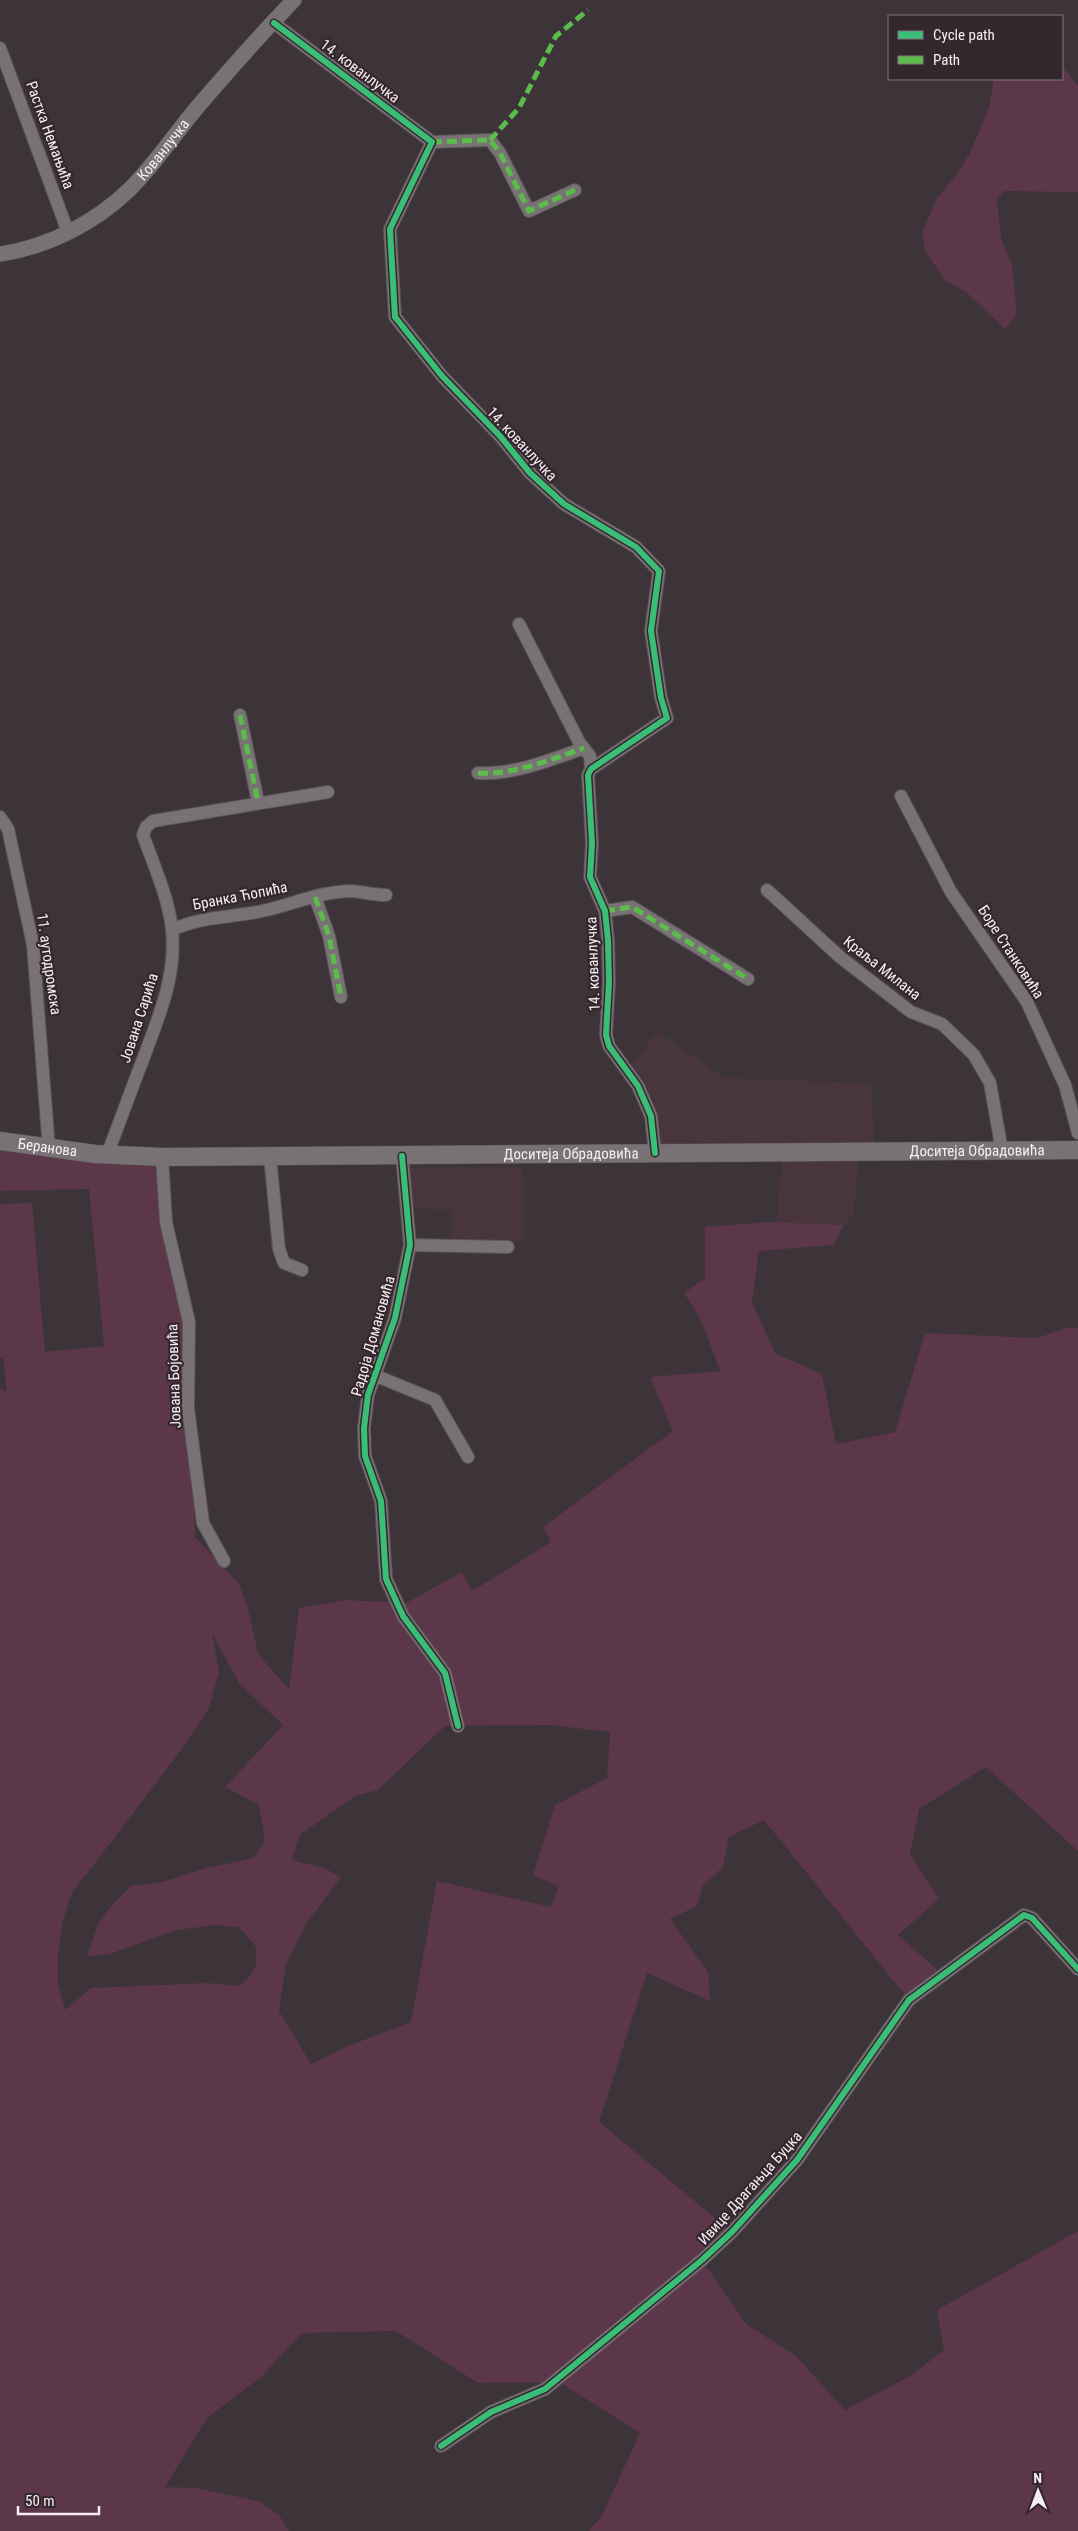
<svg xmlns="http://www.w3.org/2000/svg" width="1078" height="2531" font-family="'Roboto Condensed',sans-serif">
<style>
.built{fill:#48353e}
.green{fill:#5c3649;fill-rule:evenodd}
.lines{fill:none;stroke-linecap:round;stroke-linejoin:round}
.minor-casing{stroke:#5a5356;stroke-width:14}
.tertiary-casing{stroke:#5a5356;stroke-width:16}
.secondary-casing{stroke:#5a5356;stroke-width:19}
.minor{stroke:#787274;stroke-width:12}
.tertiary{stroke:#787274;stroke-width:15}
.secondary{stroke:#787274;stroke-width:18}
.quiet{stroke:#5cbc4b;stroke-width:5;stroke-dasharray:10 5;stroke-linecap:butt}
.cycleway-casing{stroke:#35272e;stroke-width:9}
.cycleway{stroke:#3abd76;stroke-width:6}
.labels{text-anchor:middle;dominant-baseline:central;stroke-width:4.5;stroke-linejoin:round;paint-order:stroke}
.street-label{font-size:15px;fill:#f8eef2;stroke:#35272e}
</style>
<rect width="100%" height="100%" fill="#3c3438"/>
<path class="built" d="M657 1031 725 1078 871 1083 875 1152H859L854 1214 844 1225 776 1223 783 1153H655L651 1116 627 1071Z
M523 1167 524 1242 452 1244V1210L407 1208 403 1168Z"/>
<path class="green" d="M1062 66 1078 86V192L1004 191 997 200 1001 238 1012 265 1017 314 1005 329 965 291 947 282 926 253 922 233 937 198 957 174 970 153 989 108 994 79H1062Z
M0 1141 162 1157 189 1322 195 1537 239 1584 248 1608 258 1654 289 1689 299 1608 346 1600 406 1603 462 1572 472 1591 551 1542 543 1527 673 1431 650 1377 720 1371 701 1320 684 1293 705 1278V1227L766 1222 844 1225 833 1245 759 1251 752 1302 775 1353 822 1374 836 1444 895 1432 925 1333 1037 1338 1067 1328H1078V1851L986 1767 919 1809 910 1855 939 1899 898 1935 943 1975 909 2000 764 1820 729 1837 723 1867 702 1887 697 1906 670 1919 708 1972 710 2001 647 1973 599 2122 732 2232 702 2260 746 2324 796 2356 845 2410 910 2376 944 2350 937 2310 1078 2231V2531H589L602 2515 640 2433 559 2382 478 2383 396 2331 302 2333 261 2377 207 2418 165 2487 195 2488 258 2501 279 2515 289 2531H0V1388L7 1392 3 1357 0 1359V1204L32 1203 45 1352 104 1346 89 1189 0 1191ZM212 1633 239 1683 283 1725 225 1787 259 1805 265 1841 254 1858 206 1868 162 1882 131 1886 110 1907 98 1924 87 1957 110 1954 176 1930 217 1925 239 1927 256 1947V1967L246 1981 239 1986 207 1983 91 1988 65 2010 58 1983V1956L62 1923 72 1893 173 1761 209 1709 219 1672ZM550 1725 610 1732 607 1778 555 1805 533 1875 559 1886 551 1907 437 1881 411 2022 348 2046 311 2064 279 2011 286 1964 306 1924 341 1877 324 1868 292 1860 300 1835 355 1796 378 1790 445 1726Z"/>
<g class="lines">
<defs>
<path id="minor" d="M274 23 432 142 390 229 395 317 442 376 500 436 530 473 564 504 636 547 659 571 651 631 661 698 667 718 591 769 588 775 592 843 590 877 605 911 608 940 609 982 606 1035 609 1046 638 1086 651 1116 655 1153
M0 48 68 232
M432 142 490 140 500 153 529 211 575 190
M519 624 579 742 590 756 591 769
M240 715 258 802
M478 773C514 775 550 760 584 748
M901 796 951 892 1027 1002 1065 1085 1078 1133
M0 817 8 829 33 945 49 1149
M767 890 840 957 911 1012 942 1024 974 1055 990 1083 1002 1151
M315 897 329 936 341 997
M605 911 632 907 748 979
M172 930C201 916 231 918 262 911 291 905 321 891 352 891 363 892 374 895 386 895
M107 1155C119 1124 130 1093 142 1062 158 1019 177 976 172 929 168 896 154 866 143 835L146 827 153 821 328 792
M402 1156 410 1245 395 1318 368 1395 364 1428 365 1456 381 1501 386 1579 403 1616 445 1673 458 1726
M162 1157 166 1222 189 1322 188 1408 203 1523 224 1561
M270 1157 279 1249 284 1263 302 1270
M410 1245 508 1247
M374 1375 435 1400 468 1457
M441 2446 491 2412 545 2389 702 2260 732 2232 797 2160 909 2000 1024 1915 1032 1918 1078 1969"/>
<g id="tertiary">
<path id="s1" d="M0 254C48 247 95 223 130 189 156 163 176 132 200 104 230 69 262 33 294 0"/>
</g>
<g id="secondary">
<path id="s2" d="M0 1141 95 1154 162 1157 1078 1150"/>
</g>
</defs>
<use href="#minor" class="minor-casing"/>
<use href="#tertiary" class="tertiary-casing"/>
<use href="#secondary" class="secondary-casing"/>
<use href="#minor" class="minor"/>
<use href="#tertiary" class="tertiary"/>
<use href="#secondary" class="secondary"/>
<path class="quiet" d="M490 140 519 108 556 36 588 10
M432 142 490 140 500 153 529 211 575 190
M240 715 258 802
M478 773C514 775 550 760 584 748
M315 897 329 936 341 997
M605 911 632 907 748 979"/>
<defs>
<path id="cycleway" d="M274 23 432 142 390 229 395 317 442 376 500 436 530 473 564 504 636 547 659 571 651 631 661 698 667 718 591 769 588 775 592 843 590 877 605 911 608 940 609 982 606 1035 609 1046 638 1086 651 1116 655 1153
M402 1156 410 1245 395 1318 368 1395 364 1428 365 1456 381 1501 386 1579 403 1616 445 1673 458 1726
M441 2446 491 2412 545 2389 702 2260 732 2232 797 2160 909 2000 1024 1915 1032 1918 1078 1969"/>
</defs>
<use href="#cycleway" class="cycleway-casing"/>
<use href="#cycleway" class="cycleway"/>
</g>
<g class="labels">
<g class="street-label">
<text transform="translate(360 71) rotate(37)">14. кованлучка</text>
<text transform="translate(50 135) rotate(70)">Растка Немањића</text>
<text stroke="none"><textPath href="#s1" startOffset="199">Кованлучка</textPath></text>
<text transform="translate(522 444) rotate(47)">14. кованлучка</text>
<text transform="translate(240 896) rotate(-11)">Бранка Ћопића</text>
<text transform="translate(1011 952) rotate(57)">Боре Станковића</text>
<text transform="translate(49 964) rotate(82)">11. аутодромска</text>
<text transform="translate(593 964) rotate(-92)">14. кованлучка</text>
<text transform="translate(882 968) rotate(38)">Краља Милана</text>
<text transform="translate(139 1018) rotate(-72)">Јована Сарића</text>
<text stroke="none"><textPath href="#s2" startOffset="48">Беранова</textPath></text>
<text stroke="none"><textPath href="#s2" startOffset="978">Доситеја Обрадовића</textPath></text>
<text stroke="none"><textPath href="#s2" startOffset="572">Доситеја Обрадовића</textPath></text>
<text transform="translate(373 1336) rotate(-74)">Радоја Домановића</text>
<text transform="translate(174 1376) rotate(-92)">Јована Бојовића</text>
<text transform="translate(750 2188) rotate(-48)">Ивице Драгањца Буцка</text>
</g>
</g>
<rect x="888" y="15" width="175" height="65" fill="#35272e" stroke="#83777c"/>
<rect x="898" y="31" width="25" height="8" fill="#3abd76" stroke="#83777c"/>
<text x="933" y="40" font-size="15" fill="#f8eef2">Cycle path</text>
<rect x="898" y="56" width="25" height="8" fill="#5cbc4b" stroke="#83777c"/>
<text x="933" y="65" font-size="15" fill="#f8eef2">Path</text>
<g transform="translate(1038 2491) rotate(359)" stroke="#35272e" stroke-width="4" paint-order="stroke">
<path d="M0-4L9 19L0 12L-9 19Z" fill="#f8eef2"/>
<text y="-8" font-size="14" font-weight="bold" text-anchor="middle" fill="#f8eef2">N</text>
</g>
<path d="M18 2506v8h81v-8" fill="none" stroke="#f8eef2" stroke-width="2.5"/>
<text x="25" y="2506" font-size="15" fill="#f8eef2" stroke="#35272e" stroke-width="4" paint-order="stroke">50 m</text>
</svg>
